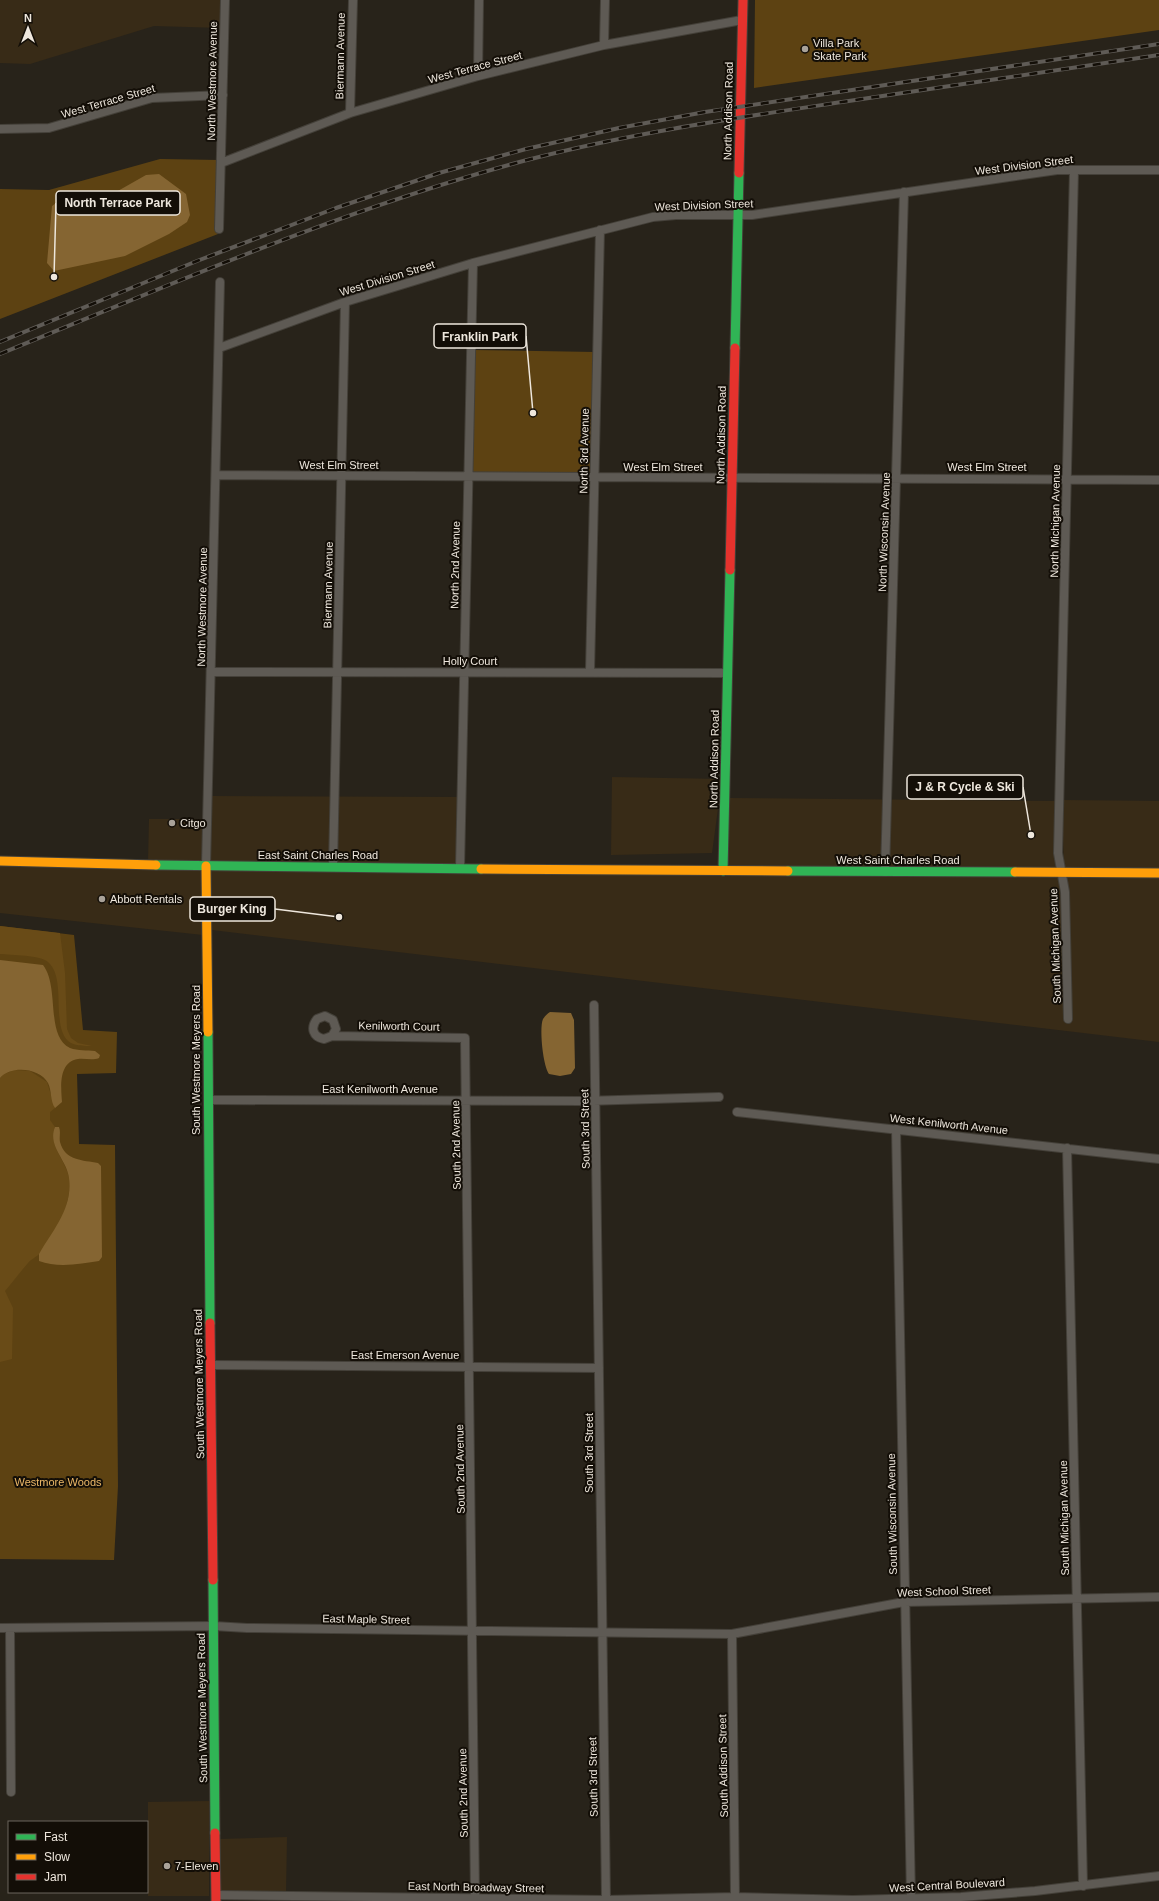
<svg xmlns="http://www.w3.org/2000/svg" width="1159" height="1901" font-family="Helvetica,sans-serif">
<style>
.built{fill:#382b17}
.green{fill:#5d4212}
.forest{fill:#694b17}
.water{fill:#856532}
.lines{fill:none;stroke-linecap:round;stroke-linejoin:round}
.street-casing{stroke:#444039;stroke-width:10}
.fast-casing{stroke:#444039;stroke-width:11}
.slow-casing{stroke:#444039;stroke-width:11}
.jam-casing{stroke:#444039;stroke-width:11}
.street{stroke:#5e5a54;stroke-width:8}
.fast{stroke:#30b455;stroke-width:9}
.slow{stroke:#ff9f0a;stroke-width:9}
.jam{stroke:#e5322d;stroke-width:9}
.rail-casing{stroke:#5f5b56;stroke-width:4}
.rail{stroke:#130e07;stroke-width:2.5;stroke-dasharray:8;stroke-linecap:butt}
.poi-dot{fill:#a9a299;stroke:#130e07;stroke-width:1.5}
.labels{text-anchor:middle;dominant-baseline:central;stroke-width:4;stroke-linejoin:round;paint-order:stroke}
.poi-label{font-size:11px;fill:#eee7dd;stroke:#130e07;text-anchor:start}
.street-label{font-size:11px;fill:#eee7dd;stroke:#130e07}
.park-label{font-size:11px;fill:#ecb868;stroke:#130e07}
.leader{fill:none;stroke:#eee7dd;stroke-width:1.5}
.callout-dot{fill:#eee7dd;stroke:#130e07;stroke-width:1.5}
.callout{fill:#130e07;stroke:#eee7dd;stroke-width:1.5}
.callout-label{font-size:12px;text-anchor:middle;font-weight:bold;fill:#eee7dd}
</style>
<rect width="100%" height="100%" fill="#28231a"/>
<path class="built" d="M0 0H223L222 28 154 26 30 64 0 63Z
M612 777 722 779 712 853 611 855Z
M209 796 458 797 457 866 209 864Z
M728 798 1056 801 1058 870 727 868Z
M1062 800 1159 801V870H1064Z
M149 819H206L204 863 148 862Z
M0 864 203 868V935L0 913Z
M210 869 1159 877V1042L212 930Z
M209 1801V1896H148V1802Z
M287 1837 286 1893 220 1892 219 1839Z"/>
<path class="green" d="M755 0H1159V30L754 88Z
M160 159 219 160 218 234 0 319V189L49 190Z
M474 350 595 352 592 475 471 474Z
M0 926 74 935 83 1030 117 1032 116 1073 77 1074 79 1144 115 1145 118 1486 114 1560 0 1559Z"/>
<path class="forest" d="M0 926 60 933 65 973 67 1029 71 1038 78 1043 92 1046C85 1046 77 1046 71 1043 49 1030 68 979 48 962 41 955 11 955 0 954Z
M15 1070 30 1071 47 1082 55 1108 50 1112V1120L55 1127C47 1145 67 1162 69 1178 73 1203 55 1234 40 1253 37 1257 31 1259 28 1263 20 1272 13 1282 5 1291L13 1308 12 1359 0 1362V1078L4 1074Z"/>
<path class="water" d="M159 174 186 194 190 215 187 222 169 234 125 256 54 271 47 263 52 206 62 199 109 196 146 175Z
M0 960 43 965C60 987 45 1036 70 1048 78 1051 87 1050 95 1051L100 1055 99 1058C92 1061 85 1058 78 1059 58 1062 61 1088 62 1102L55 1108C50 1101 52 1091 48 1083 40 1068 11 1065 0 1078Z
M550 1012 571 1013 574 1020 575 1068 571 1074 560 1076 549 1074C543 1066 539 1028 543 1019 545 1016 547 1014 550 1012Z
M55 1127H59C61 1132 59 1137 60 1142 65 1161 83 1160 98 1163L101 1166 102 1257 99 1261C81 1264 57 1268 39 1261V1254C53 1230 73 1208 69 1178 67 1160 47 1146 55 1127Z"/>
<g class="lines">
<defs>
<path id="street" d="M604 45 605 0
M478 76 479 0
M350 113 353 0
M0 129 49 128 152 98 223 95
M221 163 350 113 478 76 604 45 742 20
M219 229 225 0
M219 348 345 302 473 263 653 217 676 215H752L1057 170H1159
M216 475 1159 480
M211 672 728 673
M590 672 600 230
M206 866 220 282
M333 867 345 302
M460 868 473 263
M885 872 904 192
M594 1005 606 1900
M1068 1019 1065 892 1058 853 1074 170
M332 1036 336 1029 333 1020 325 1016 317 1019C310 1028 313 1037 324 1039L332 1036 465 1038 475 1898
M209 1100 585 1101 719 1097
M737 1112 1159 1159
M896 1129 911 1898
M1067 1148 1083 1886
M211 1365 599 1368
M0 1628 214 1626 247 1628 732 1634 904 1602 1159 1597
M10 1628 11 1792
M732 1634 735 1897
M216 1895 606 1900 735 1897 853 1900 961 1897 1035 1891 1159 1876"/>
<path id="fast" d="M735 348 739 173
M156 865 481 869
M723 871 730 570
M788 871 1015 872
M208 1032 210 1323
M213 1580 215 1833"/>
<path id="slow" d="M0 861 156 865
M206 866 208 1032
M481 869 788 871
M1015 872 1159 873"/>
<path id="jam" d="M739 173 743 0
M730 570 735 348
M210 1323 213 1580
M215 1833 216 1901"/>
</defs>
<use href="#street" class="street-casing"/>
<use href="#fast" class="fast-casing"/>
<use href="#slow" class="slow-casing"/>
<use href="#jam" class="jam-casing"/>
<use href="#street" class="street"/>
<use href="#fast" class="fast"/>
<use href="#slow" class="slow"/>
<use href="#jam" class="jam"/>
<defs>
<path id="rail" d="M0 342 197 261 336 208 439 173 526 149 619 128 705 112 1159 44
M0 354C174 283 346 208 527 160 631 133 736 118 842 102 948 86 1053 71 1159 55"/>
</defs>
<use href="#rail" class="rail-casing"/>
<use href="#rail" class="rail"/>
</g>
<g class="poi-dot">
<circle cx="805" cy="49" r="4"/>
<circle cx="172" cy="823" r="4"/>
<circle cx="102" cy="899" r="4"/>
<circle cx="167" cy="1866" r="4"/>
</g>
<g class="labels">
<g class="poi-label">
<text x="813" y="43">Villa Park<tspan x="813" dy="13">Skate Park</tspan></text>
<text x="180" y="823">Citgo</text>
<text x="110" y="899">Abbott Rentals</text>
<text x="175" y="1866">7-Eleven</text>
</g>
<g class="street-label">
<text transform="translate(340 56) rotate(-89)">Biermann Avenue</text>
<text transform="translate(475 67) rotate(-15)">West Terrace Street</text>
<text transform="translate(212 81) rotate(-89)">North Westmore Avenue</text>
<text transform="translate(108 101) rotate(-16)">West Terrace Street</text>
<text transform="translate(728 111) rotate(-89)">North Addison Road</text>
<text transform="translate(1024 165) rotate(-7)">West Division Street</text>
<text transform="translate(704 205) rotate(-2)">West Division Street</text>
<text transform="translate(387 278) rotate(-17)">West Division Street</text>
<text transform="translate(721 435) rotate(-89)">North Addison Road</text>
<text transform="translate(584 451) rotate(-89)">North 3rd Avenue</text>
<text x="339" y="465">West Elm Street</text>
<text x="663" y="467">West Elm Street</text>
<text x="987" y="467">West Elm Street</text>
<text transform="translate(1055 521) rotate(-89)">North Michigan Avenue</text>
<text transform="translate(884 532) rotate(-88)">North Wisconsin Avenue</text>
<text transform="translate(455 565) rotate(-89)">North 2nd Avenue</text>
<text transform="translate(328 585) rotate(-89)">Biermann Avenue</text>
<text transform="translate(202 607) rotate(-89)">North Westmore Avenue</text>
<text x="470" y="661">Holly Court</text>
<text transform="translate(714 759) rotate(-89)">North Addison Road</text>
<text x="318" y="855">East Saint Charles Road</text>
<text x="898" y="860">West Saint Charles Road</text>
<text transform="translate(1055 946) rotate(-92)">South Michigan Avenue</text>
<text transform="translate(399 1026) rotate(1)">Kenilworth Court</text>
<text transform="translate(196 1060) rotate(-90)">South Westmore Meyers Road</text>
<text x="380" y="1089">East Kenilworth Avenue</text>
<text transform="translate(949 1124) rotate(6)">West Kenilworth Avenue</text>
<text transform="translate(585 1129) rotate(-91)">South 3rd Street</text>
<text transform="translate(456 1145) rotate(-91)">South 2nd Avenue</text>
<text x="405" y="1355">East Emerson Avenue</text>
<text transform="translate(199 1384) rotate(-91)">South Westmore Meyers Road</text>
<text transform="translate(589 1453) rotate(-90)">South 3rd Street</text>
<text transform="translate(460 1469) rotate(-91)">South 2nd Avenue</text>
<text transform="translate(892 1514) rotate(-91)">South Wisconsin Avenue</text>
<text transform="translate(1064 1518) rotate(-91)">South Michigan Avenue</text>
<text transform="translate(944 1591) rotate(-2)">West School Street</text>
<text transform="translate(366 1619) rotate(1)">East Maple Street</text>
<text transform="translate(202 1708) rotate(-91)">South Westmore Meyers Road</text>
<text transform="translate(723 1766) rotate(-91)">South Addison Street</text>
<text transform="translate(593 1777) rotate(-91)">South 3rd Street</text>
<text transform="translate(463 1793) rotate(-91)">South 2nd Avenue</text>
<text transform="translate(947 1885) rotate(-3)">West Central Boulevard</text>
<text transform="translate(476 1887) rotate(1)">East North Broadway Street</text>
</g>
<g class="park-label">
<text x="58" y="1482">Westmore Woods</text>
</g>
</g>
<path class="leader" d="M54 277L56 203M533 413L526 336M1031 835L1023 787M339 917L275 909"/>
<g class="callout-dot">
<circle cx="54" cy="277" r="4"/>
<circle cx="533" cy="413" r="4"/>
<circle cx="1031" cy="835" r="4"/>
<circle cx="339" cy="917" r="4"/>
</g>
<g class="callout">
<rect x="56" y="191" width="124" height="24" rx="4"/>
<rect x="434" y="324" width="92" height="24" rx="4"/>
<rect x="907" y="775" width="116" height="24" rx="4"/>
<rect x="190" y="897" width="85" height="24" rx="4"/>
</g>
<g class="callout-label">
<text x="118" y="207">North Terrace Park</text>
<text x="480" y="341">Franklin Park</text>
<text x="965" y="791">J &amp; R Cycle &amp; Ski</text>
<text x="232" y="913">Burger King</text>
</g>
<rect x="8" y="1821" width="140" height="72" fill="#130e07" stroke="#6b655d"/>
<rect x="16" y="1834" width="20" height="6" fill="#30b455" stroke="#6b655d"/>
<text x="44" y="1841" font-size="12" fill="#eee7dd">Fast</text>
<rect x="16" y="1854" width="20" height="6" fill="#ff9f0a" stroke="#6b655d"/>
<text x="44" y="1861" font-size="12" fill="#eee7dd">Slow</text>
<rect x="16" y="1874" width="20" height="6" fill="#e5322d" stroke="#6b655d"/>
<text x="44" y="1881" font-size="12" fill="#eee7dd">Jam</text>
<g transform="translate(28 28)" stroke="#130e07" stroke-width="3" paint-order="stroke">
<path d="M0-3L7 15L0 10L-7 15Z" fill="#eee7dd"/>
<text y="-6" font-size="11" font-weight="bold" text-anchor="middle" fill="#eee7dd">N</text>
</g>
</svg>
